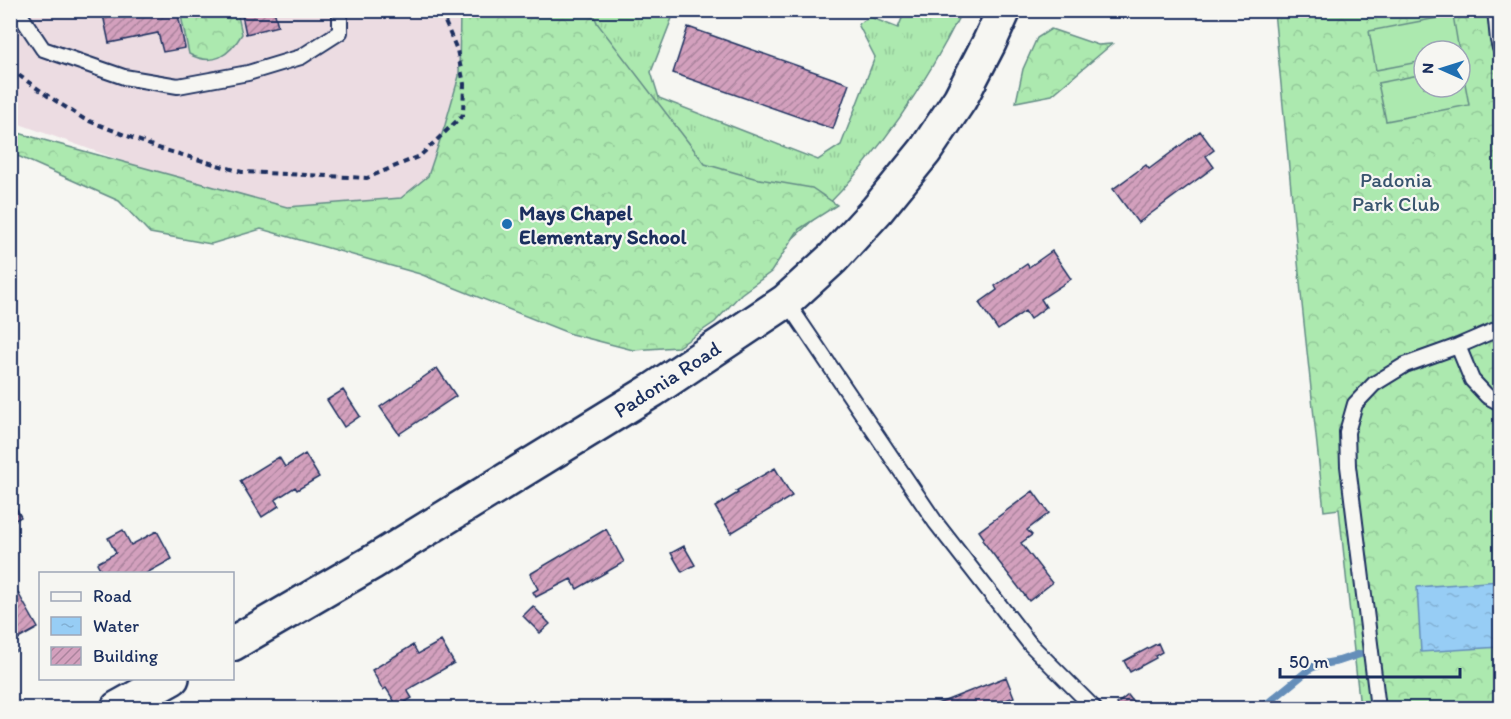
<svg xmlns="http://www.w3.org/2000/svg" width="1511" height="719" font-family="Itim,sans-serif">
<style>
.built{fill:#ecdce2}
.grass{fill:url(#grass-tufts);stroke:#648c86;stroke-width:1.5}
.forest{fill:url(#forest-crowns);stroke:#648c86;stroke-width:1.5;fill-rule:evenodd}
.pitch{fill:#ace9af;stroke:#648c86;stroke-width:1.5}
.water{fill:url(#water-ripples);stroke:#658eb9;stroke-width:1.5}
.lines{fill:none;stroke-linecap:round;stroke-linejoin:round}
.stream{stroke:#658eb9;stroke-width:8}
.building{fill:url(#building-hatch);stroke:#1b2f5e;stroke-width:1.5}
.service-casing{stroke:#1b2f5e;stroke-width:18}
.secondary-casing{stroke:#1b2f5e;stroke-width:38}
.path{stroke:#1b2f5e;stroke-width:4;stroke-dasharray:6 4.5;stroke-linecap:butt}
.service{stroke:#f6f6f2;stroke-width:14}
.secondary{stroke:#f6f6f2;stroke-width:33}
.poi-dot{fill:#1f6fb2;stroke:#f6f6f2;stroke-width:2}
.labels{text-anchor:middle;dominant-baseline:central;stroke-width:4.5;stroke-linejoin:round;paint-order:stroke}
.park-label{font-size:21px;fill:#38546e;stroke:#f6f6f2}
.poi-label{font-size:21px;font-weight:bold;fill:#1b2f5e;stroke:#f6f6f2;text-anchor:start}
.street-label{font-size:21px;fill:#1b2f5e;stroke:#f6f6f2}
</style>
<defs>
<pattern id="grass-tufts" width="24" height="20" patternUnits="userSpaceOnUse" patternTransform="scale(1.5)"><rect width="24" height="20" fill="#ace9af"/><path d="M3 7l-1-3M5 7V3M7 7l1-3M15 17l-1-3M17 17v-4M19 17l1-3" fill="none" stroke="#93c899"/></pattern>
<pattern id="forest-crowns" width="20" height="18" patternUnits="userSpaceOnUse" patternTransform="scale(1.5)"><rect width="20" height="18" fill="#ace9af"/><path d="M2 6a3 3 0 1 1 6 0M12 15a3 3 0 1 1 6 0" fill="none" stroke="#93c899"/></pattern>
<pattern id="water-ripples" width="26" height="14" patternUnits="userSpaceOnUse" patternTransform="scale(1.5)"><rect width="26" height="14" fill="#97cdf5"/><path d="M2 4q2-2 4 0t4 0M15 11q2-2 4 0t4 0" fill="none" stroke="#82b0d4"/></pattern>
<pattern id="building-hatch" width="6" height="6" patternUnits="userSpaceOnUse" patternTransform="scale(1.5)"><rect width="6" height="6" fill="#d3a0bd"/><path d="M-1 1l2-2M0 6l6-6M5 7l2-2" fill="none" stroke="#aa839d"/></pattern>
</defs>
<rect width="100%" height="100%" fill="#f6f6f2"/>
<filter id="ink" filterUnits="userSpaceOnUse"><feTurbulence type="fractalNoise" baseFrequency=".0167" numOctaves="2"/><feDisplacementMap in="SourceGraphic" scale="12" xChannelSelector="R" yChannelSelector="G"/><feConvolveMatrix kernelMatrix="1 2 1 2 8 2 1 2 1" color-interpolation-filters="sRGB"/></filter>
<g filter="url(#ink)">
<path class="built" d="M10 11H583L673 343 131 164 11 121Z"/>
<path class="grass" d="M655 10 674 13 651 72 659 98 818 160 841 145 875 57 858 24 870 17 898 28 905 11H962C924 87 881 152 820 213 795 238 768 260 741 283L583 11Z"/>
<path class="forest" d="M180 11H237L242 34C229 56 213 67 189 54Z
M460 11H593L597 23 705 164 754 178 812 188 837 205 799 229 771 272 741 294 715 322 678 347 633 350 571 334 420 274 261 229 211 244 150 233 119 201 20 157 11 155V131L287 207 401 198 428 176 445 125 459 76Z
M1274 11H1500V708H1360L1339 509 1324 511 1302 304ZM1424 51H1460V87H1424Z
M1051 29 1098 45 1112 44 1052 95 1016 102 1023 69 1037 38Z"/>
<path class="pitch" d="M1453 15 1459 51H1424V61L1376 70 1369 31Z
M1460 67H1462L1469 105 1386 121 1378 83 1424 74V87H1460Z"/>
<path class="water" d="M1500 581V647L1421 652 1417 587Z"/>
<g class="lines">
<path class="stream" d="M1262 708 1311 668 1318 665 1339 661 1360 654"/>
</g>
<path class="building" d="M102 10H177L185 48 163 52 158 33 109 43Z
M241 10H274L278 26 246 34Z
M688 27 849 84 833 129 673 73Z
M1200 131 1214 150 1206 156 1214 167 1138 223 1113 189 1146 165 1149 169Z
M1052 251 1071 279 1041 299 1046 307 1030 319 1025 311 998 330 979 303 997 290 995 286 1027 264 1029 267Z
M437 368 456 396 399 434 380 407Z
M343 390 360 416 344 427 327 400Z
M305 454 319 477 297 490 295 487 275 500 279 506 262 517 240 481 279 457 285 467Z
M775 468 792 496 731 533 715 507 738 493 736 491Z
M1033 491 1049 513 1027 530 1032 535 1021 543 1052 583 1029 601 982 540 984 538 979 531Z
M10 500H12L21 517 10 523Z
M606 529 624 562 577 589 571 579 536 597 533 592 538 589 530 574Z
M123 530 131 545 157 531 172 559 145 574H103L97 563 116 553 108 538Z
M684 546 695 565 682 572 671 553Z
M17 591 38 628 11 643 16 651 10 654V595Z
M533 606 550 624 540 633 523 616Z
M441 641 454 663 407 690 412 698 398 707 386 688 383 690 372 670 413 645 418 654Z
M1158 643 1162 652 1155 656 1156 658 1130 672 1124 661Z
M1006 677 1014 697 984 708H927Z
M1128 695 1138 708H1120L1117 704Z"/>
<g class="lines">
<defs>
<path id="service" d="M17 10 43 49 124 77 178 86 248 73 301 57 340 32V10
M1495 10 1498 40 1500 48
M786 301 936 523 1030 644 1094 708
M1458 346 1472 380 1487 396 1500 403
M1378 708 1348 466 1347 432 1355 404 1374 384 1405 365 1458 346 1500 328"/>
<path id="secondary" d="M232 644 373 562 653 390 786 301 833 258 877 210 925 151 960 99 989 43 1004 10
M118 708 172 678"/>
</defs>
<use href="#service" class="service-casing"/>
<use href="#secondary" class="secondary-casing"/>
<path class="path" d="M10 69 48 96 84 119 158 148 242 172 367 178 420 156 463 115 464 84 457 50 440 10"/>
<use href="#service" class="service"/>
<use href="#secondary" class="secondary"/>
</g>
</g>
<circle class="poi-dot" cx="507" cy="224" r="6"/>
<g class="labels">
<g class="park-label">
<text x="1396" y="179">Padonia<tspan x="1396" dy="24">Park Club</tspan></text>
</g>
<g class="poi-label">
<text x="519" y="212">Mays Chapel<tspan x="519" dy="24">Elementary School</tspan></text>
</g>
<g class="street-label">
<text transform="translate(667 379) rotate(-33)">Padonia Road</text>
</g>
</g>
<rect width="1511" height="719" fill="none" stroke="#f6f6f2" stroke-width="36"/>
<rect x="18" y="18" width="1475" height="683" fill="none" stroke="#1b2f5e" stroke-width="2" filter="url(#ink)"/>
<rect x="39" y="572" width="195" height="108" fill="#f6f6f2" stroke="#9ea6b7" stroke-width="1.5"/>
<rect x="51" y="592" width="30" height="9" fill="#f6f6f2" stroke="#9ea6b7" stroke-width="1.5"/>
<text x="93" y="602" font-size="18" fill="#1b2f5e">Road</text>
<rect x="51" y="617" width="30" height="18" fill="url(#water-ripples)" stroke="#9ea6b7" stroke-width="1.5"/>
<text x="93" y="632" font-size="18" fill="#1b2f5e">Water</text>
<rect x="51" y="647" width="30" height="18" fill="url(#building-hatch)" stroke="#9ea6b7" stroke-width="1.5"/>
<text x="93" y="662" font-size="18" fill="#1b2f5e">Building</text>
<g transform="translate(1442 69) rotate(273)"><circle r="28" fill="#f6f6f2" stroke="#9ea6b7" stroke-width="1.5"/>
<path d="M0-4.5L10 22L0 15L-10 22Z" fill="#1f6fb2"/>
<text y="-9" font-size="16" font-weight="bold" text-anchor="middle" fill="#1b2f5e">N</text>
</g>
<path d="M1280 668v9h180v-9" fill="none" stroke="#1b2f5e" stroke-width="3"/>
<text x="1289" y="668" font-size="18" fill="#1b2f5e" stroke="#f6f6f2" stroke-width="4.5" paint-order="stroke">50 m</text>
</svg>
